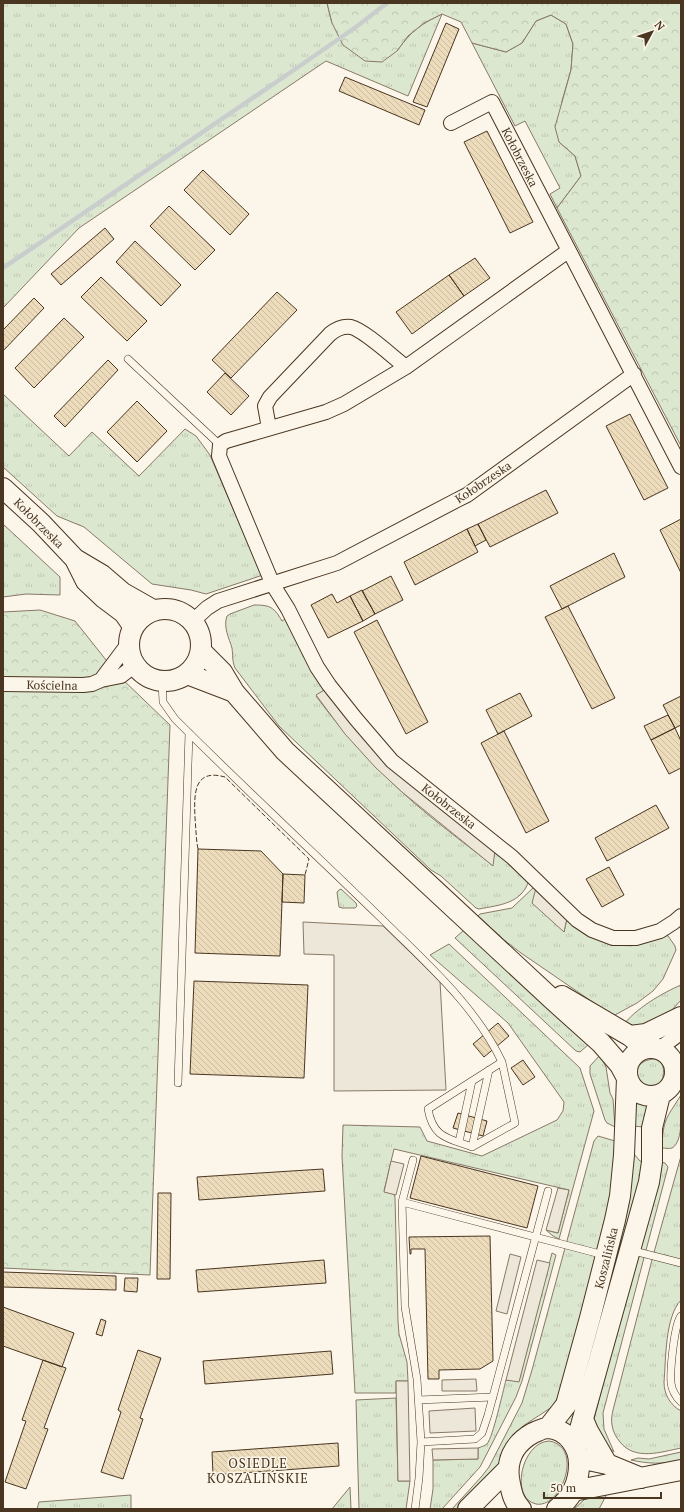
<svg xmlns="http://www.w3.org/2000/svg" width="684" height="1512" font-family="'PT Serif',serif">
<style>
.grass{fill:url(#grass-tufts);stroke:#887966}
.forest{fill:url(#forest-crowns);stroke:#887966}
.parking{fill:#ede7d9;stroke:#887966}
.lines{fill:none;stroke-linecap:round;stroke-linejoin:round}
.stream{stroke:#c9cecd;stroke-width:4.5}
.building{fill:url(#building-back-hatch);stroke:#4a3520}
.lane-casing{stroke:#4a3520;stroke-width:8}
.street-casing{stroke:#4a3520;stroke-width:16}
.secondary-casing{stroke:#4a3520;stroke-width:22}
.lane{stroke:#fbf6e9;stroke-width:7}
.street{stroke:#fbf6e9;stroke-width:14}
.secondary{stroke:#fbf6e9;stroke-width:20}
.fence{stroke:#4a3520;stroke-width:1;stroke-dasharray:5 2;stroke-linecap:butt}
.labels{text-anchor:middle;dominant-baseline:central;stroke-width:3;stroke-linejoin:round;paint-order:stroke}
.street-label{font-size:12px;fill:#4a3520;stroke:#fbf6e9}
.neighbourhood-label{font-size:13px;letter-spacing:1px;fill:#4a3520;stroke:#fbf6e9}
</style>
<defs>
<pattern id="grass-tufts" width="24" height="20" patternUnits="userSpaceOnUse"><rect width="24" height="20" fill="#dce7d0"/><path d="M3 7l-1-3M5 7V3M7 7l1-3M15 17l-1-3M17 17v-4M19 17l1-3" fill="none" stroke="#bec7b2"/></pattern>
<pattern id="forest-crowns" width="20" height="18" patternUnits="userSpaceOnUse"><rect width="20" height="18" fill="#dce7d0"/><path d="M2 6a3 3 0 1 1 6 0M12 15a3 3 0 1 1 6 0" fill="none" stroke="#bec7b2"/></pattern>
<pattern id="building-back-hatch" width="6" height="6" patternUnits="userSpaceOnUse"><rect width="6" height="6" fill="#ecdcbc"/><path d="M-1 5l2 2M0 0l6 6M5-1l2 2" fill="none" stroke="#ccbda1"/></pattern>
</defs>
<rect width="100%" height="100%" fill="#fbf6e9"/>
<path class="grass" d="M3 3H327L332 23 397 51C411 31 421 24 442 14L408 96 326 61 79 228 3 308Z
M551 15 566 24 573 44 571 70 562 101 559 142 575 156 581 176 557 208 550 194 560 188 525 121 515 126 472 43 506 52 522 43 536 21Z
M3 394 69 456 92 432 139 476 185 429 196 436 210 455 256 562 263 575 206 594 191 590 152 584 84 527 57 516 3 467Z
M3 524 60 577V595L26 594 3 597Z
M254 605C270 605 274 607 282 621L287 618 326 689 316 696C342 731 369 762 402 792 430 818 462 841 492 865L495 850 529 880C522 904 499 905 479 909L476 908 441 876 431 870 279 726 235 668C232 661 233 655 232 648 229 638 223 627 227 616L230 614Z
M535 886 564 932 567 918 582 931 666 933 675 946 676 950 663 979 653 991 637 1003 613 1016 521 953 504 940 478 916 480 914 512 908Z
M341 889 356 903 357 906 355 908H342L339 907 337 892 339 890Z
M464 930 589 1044 580 1052 576 1051 455 938Z
M449 944 580 1068 594 1111 559 1239 553 1236 546 1230 558 1233 569 1190 394 1149 384 1191 394 1194 395 1197 398 1321 399 1334 407 1362 408 1381H396V1393H355L342 1156 343 1125 420 1127 427 1141 482 1156 557 1120 563 1111 564 1102 508 1023 430 955Z
M681 985V1000L662 1021 657 1023 625 1027 623 1026C633 1010 664 992 681 985Z
M600 1055 606 1067 610 1093 613 1099 615 1127 607 1123 605 1120 590 1074V1066Z
M653 1059H659C666 1068 665 1079 657 1088 647 1087 640 1083 635 1074 638 1064 644 1060 653 1059Z
M681 1095C681 1107 684 1142 672 1148 669 1149 665 1148 662 1148 663 1119 666 1119 681 1095Z
M634 1099 643 1103 651 1105 644 1127 632 1126Z
M598 1136 615 1141 611 1201 560 1394 552 1407 523 1426 512 1437 504 1450 498 1466 462 1509H452L482 1476 489 1467 522 1403 532 1370 594 1141Z
M632 1154H634L640 1161 644 1162 641 1179 573 1430 563 1424Z
M681 1156V1300C665 1317 666 1358 664 1382 664 1394 670 1405 681 1411V1448C661 1452 635 1461 620 1442 616 1437 613 1432 612 1425 611 1420 612 1414 613 1410L653 1256Z
M661 1162 665 1163 668 1167 603 1413 604 1429 614 1452 601 1442 593 1423Z
M552 1253 556 1255 522 1381 516 1397 480 1467 442 1509H430L433 1489V1460L478 1459V1448C481 1447 484 1446 487 1444 493 1437 503 1391 506 1380L519 1381Z
M396 1398 398 1481H410L406 1509H359L356 1400Z
M549 1441C584 1446 562 1509 536 1504 509 1498 522 1442 549 1441Z
M681 1452V1461C663 1464 648 1464 631 1460L638 1458 649 1459Z
M350 1487 351 1509H332Z
M608 1492 599 1509H574L586 1498Z
M131 1495V1509H37L39 1502Z"/>
<path class="forest" d="M327 3H681V446L557 208 581 176 575 156 559 142 555 127 571 70 573 44 566 24 551 15 536 21 522 43 506 52 472 43 461 22 442 14 424 23 408 36 397 51 382 62 365 61 343 45 332 23Z
M40 610 75 621 118 675 170 725 150 1275 3 1268V612Z"/>
<path class="parking" d="M326 689 495 850 493 866 402 792 376 768 345 734 316 695Z
M536 888 567 918 564 932 532 903Z
M303 922 383 926 440 981 446 1090 334 1091V955L304 954Z
M391 1161 404 1164 396 1195 384 1192Z
M558 1188 569 1190 558 1233 546 1230Z
M510 1254 521 1257 507 1314 496 1311Z
M537 1260 550 1263 519 1382 506 1380Z
M476 1379 477 1391H442V1380Z
M396 1381H408L410 1481H398Z
M475 1408 476 1431 430 1433 429 1411Z
M478 1448V1459L433 1460 432 1449Z"/>
<g class="lines">
<path class="stream" d="M3 268 291 72 356 27 387 3"/>
</g>
<path class="building" d="M446 23 459 29 427 107 413 102Z
M345 77 425 110 419 125 339 91Z
M487 131 533 222 510 233 464 142Z
M203 170 249 214 230 235 184 190Z
M169 206 215 250 195 270 150 226Z
M105 228 114 239 61 285 51 274Z
M135 241 181 285 161 306 116 262Z
M475 258 490 278 464 296 449 275Z
M449 275 464 296 412 334 396 312Z
M101 277 147 321 127 341 81 297Z
M277 292 297 310 231 378 212 360Z
M34 298 44 308 3 351V330Z
M64 318 84 337 34 388 15 368Z
M108 360 118 370 65 427 54 416Z
M225 373 249 396 231 415 207 392Z
M137 401 167 431 137 462 107 432Z
M630 414 668 488 644 500 606 426Z
M546 490 558 513 490 547 478 524Z
M681 519V573L660 530Z
M478 524 486 540 475 546 467 529Z
M467 529 478 552 415 585 404 562Z
M614 553 625 577 562 609 550 586Z
M391 576 403 600 375 614 362 591Z
M362 590 375 614 363 621 350 596Z
M332 594 337 603 350 596 363 621 328 638 311 605Z
M568 606 615 698 592 709 545 617Z
M377 620 428 722 406 734 354 632Z
M520 693 532 716 498 734 486 710Z
M681 696V725L675 728 663 705Z
M668 715 675 728 651 740 644 726Z
M675 728 681 741V768L669 774 651 740Z
M504 731 549 821 526 833 481 743Z
M656 805 669 828 607 861 595 838Z
M198 849 261 851 283 874 280 956 195 953Z
M609 867 624 895 602 907 586 879Z
M283 874 305 875 304 903 282 902Z
M194 981 308 985 304 1078 190 1074Z
M498 1023 509 1036 484 1057 473 1044Z
M523 1060 535 1077 523 1085 511 1068Z
M458 1113 487 1121 483 1136 453 1128Z
M421 1156 538 1186 527 1228 410 1198Z
M323 1169 325 1191 199 1200 197 1177Z
M158 1193H171L170 1279H157Z
M490 1236 493 1361 480 1369 439 1370V1379H428L425 1249H411V1254H410L409 1237Z
M324 1260 326 1283 198 1292 196 1270Z
M3 1272 116 1276V1290L3 1287Z
M125 1278H138L137 1292 124 1291Z
M3 1307 74 1333 62 1367 3 1346Z
M101 1319 106 1321 102 1336 96 1334Z
M138 1350 161 1358 140 1418 143 1419 123 1479 101 1472 121 1412 118 1410Z
M331 1351 333 1374 205 1384 203 1361Z
M43 1360 66 1368 44 1428 48 1429 26 1489 5 1482 26 1421 22 1420Z
M338 1443 339 1466 213 1475 212 1452Z"/>
<g class="lines">
<defs>
<path id="lane" d="M128 359 220 445
M162 681 163 702 175 719C243 787 313 852 382 919 426 963 475 1005 502 1062L428 1109C433 1138 448 1138 472 1147L515 1123 502 1062
M178 1083 189 733
M459 1142 472 1081
M472 1147 489 1070
M413 1160 402 1202 604 1255
M402 1202 405 1307 417 1379 421 1442
M630 1250 681 1263
M681 1316C674 1325 670 1371 671 1383 672 1391 676 1397 681 1402
M418 1400 493 1397
M415 1509 419 1478 421 1442 475 1439 482 1433 488 1415 548 1191"/>
<path id="street" d="M451 123 492 102C554 224 619 345 681 467
M568 251 406 367 344 404 326 412 226 441 220 445 219 456 273 585 288 609 317 667 329 685 356 719 392 761 512 857 577 920 592 930 613 938H636L660 931 674 922 681 916
M269 428 265 406 270 397 330 334C336 329 343 326 351 327 364 330 394 358 406 367
M193 621 207 608 218 601 337 563 457 500 467 495 634 374
M101 680 128 644
M3 684 83 685 92 684 101 680 121 676 135 665
M659 1049 679 1034 681 1029
M674 1079 681 1071"/>
<path id="secondary" d="M3 488 41 523 75 559 86 581 104 598 124 613 133 626
M75 559 102 575 123 593 153 610
M129 645a36 36 0 1 1 72 0a36 36 0 1 1-72 0Z
M201 651 222 672 234 692 285 751 553 1000 601 1043 620 1065 627 1078
M187 674 234 692
M562 996 630 1036 645 1048
M630 1036 646 1034 681 1017
M627 1072a24 24 0 1 1 48 0a24 24 0 1 1-48 0Z
M583 1419 588 1431 607 1464
M548 1428 566 1405 590 1318 615 1220 620 1196 624 1155 627 1078
M575 1447 649 1182 652 1162V1128L660 1095
M579 1458 607 1464 641 1478
M573 1491 681 1470
M468 1509 508 1469
M521 1509C514 1502 512 1494 510 1484 505 1462 513 1444 533 1433 538 1431 543 1428 548 1428 567 1429 579 1447 579 1464 579 1482 572 1498 557 1509"/>
</defs>
<use href="#lane" class="lane-casing"/>
<use href="#street" class="street-casing"/>
<use href="#secondary" class="secondary-casing"/>
<use href="#lane" class="lane"/>
<use href="#street" class="street"/>
<use href="#secondary" class="secondary"/>
<path class="fence" d="M198 849C196 839 196 829 195 818 194 795 193 768 225 777L309 859 305 875"/>
</g>
<g class="labels">
<g class="street-label">
<text transform="translate(520 157) rotate(63)">Kołobrzeska</text>
<text transform="translate(483 482) rotate(-34)">Kołobrzeska</text>
<text transform="translate(39 523) rotate(45)">Kołobrzeska</text>
<text transform="translate(52 685) rotate(1)">Kościelna</text>
<text transform="translate(449 806) rotate(38)">Kołobrzeska</text>
<text transform="translate(606 1258) rotate(-76)">Koszalińska</text>
</g>
<g class="neighbourhood-label">
<text x="258" y="1463">OSIEDLE<tspan x="258" dy="15">KOSZALIŃSKIE</tspan></text>
</g>
</g>
<rect width="684" height="1512" fill="none" stroke="#4a3520" stroke-width="8"/>
<g transform="translate(652 32) rotate(50)" stroke="#fbf6e9" stroke-width="3" paint-order="stroke">
<path d="M0-3L7 15L0 10L-7 15Z" fill="#4a3520"/>
<text y="-6" font-size="11" font-weight="bold" text-anchor="middle" fill="#4a3520">N</text>
</g>
<path d="M544 1492v6h117v-6" fill="none" stroke="#4a3520" stroke-width="2"/>
<text x="550" y="1492" font-size="12" fill="#4a3520" stroke="#fbf6e9" stroke-width="3" paint-order="stroke">50 m</text>
</svg>
